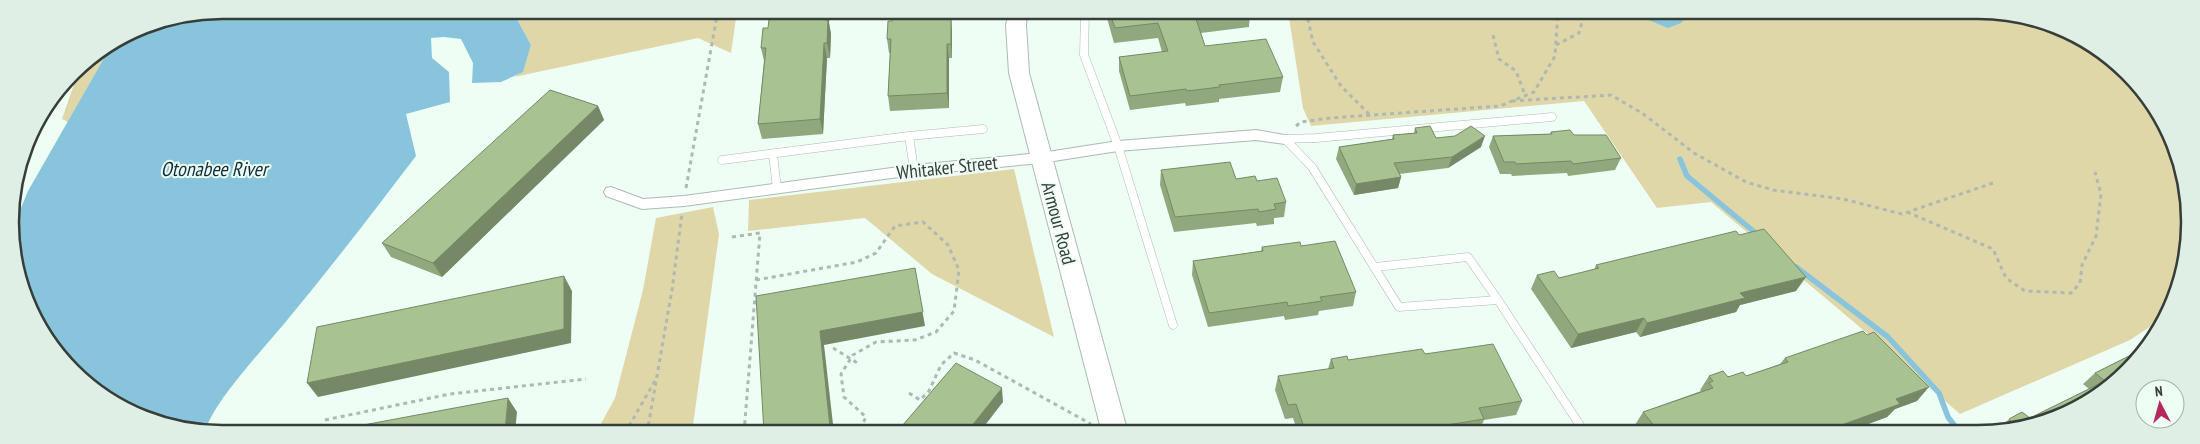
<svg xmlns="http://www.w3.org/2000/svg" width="2200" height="444" font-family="'PT Sans Narrow',sans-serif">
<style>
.green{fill:#e0d7a8}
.water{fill:#88c5dd}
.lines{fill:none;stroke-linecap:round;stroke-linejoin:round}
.stream{stroke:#88c5dd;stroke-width:5.5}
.lane-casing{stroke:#abbbb2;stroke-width:9}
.street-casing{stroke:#abbbb2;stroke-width:2}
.secondary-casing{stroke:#abbbb2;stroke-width:2}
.path{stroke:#adb9b2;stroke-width:3;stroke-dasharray:4 4;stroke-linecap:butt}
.lane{stroke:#fff;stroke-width:8}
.street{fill:#fff;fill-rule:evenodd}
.secondary{fill:#fff;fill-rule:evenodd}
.wall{fill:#91a77e}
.shaded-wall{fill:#768866}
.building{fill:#a9c292;stroke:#768866}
.labels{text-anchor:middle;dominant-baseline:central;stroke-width:4;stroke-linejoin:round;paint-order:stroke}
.street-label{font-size:19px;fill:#373d39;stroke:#eefef5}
.water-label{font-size:20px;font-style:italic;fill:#102e39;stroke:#eefef5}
.rim{fill:none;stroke:#373d39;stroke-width:2.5}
</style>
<rect width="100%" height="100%" fill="#eefef5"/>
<path class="green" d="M512 10H552L586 17 608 10 737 11 731 53 698 38 514 77 523 71 531 45Z
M1288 11 2005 12 2084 38 2146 93 2183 167 2188 249 2168 315 2130 340 1960 414 1887 350 1711 202 1657 208 1584 101 1311 126 1303 108Z
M111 46 68 122 62 119 80 67Z
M1014 169 1054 337 932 274 865 218 748 231 749 200Z
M713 207 719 234 692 433H596L615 398 643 290 656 218Z"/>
<path class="water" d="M222 10H512L531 45 523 72 501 82 472 83 473 63 461 39 444 37 431 38 432 58 449 72 450 102 406 114 416 156C374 211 332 266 288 319 267 345 212 403 205 432H195L128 412 62 362 21 290 13 227 28 191 111 46 141 26Z
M1643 11H1691L1681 23 1668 28 1646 19Z"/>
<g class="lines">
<path class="stream" d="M1680 159 1687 176 1758 235
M1796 267 1888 337 1939 393 1948 417 1960 433"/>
<defs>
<path id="lane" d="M1085 11 1084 55 1118 146 1173 325
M909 136 914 170
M1285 139 1312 167 1399 307 1498 300 1585 433
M1285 139 1316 138 1552 117
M773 154 777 189
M722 160 909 136 983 129
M1375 267 1468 257 1498 300"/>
<path id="street" d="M1256 130 1290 136 1292 139 1290 142 1285 144 1256 140 1118 151 1041 163 914 175 684 206 642 209 606 196 604 192 606 188 611 187 643 199 684 196 914 165 1041 153 1118 141Z"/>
<path id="secondary" d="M1009 11H1027L1026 25 1029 73 1128 433H1102L1009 73 1006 25Z"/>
</defs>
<use href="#lane" class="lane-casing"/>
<use href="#street" class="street-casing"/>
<use href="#secondary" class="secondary-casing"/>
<path class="path" d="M1306 11 1313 42 1341 86 1369 114
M1493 35 1499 59 1516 71 1525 95
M1556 45 1579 33 1585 11
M1512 101 1611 95 1642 113 1694 153 1746 182 1773 190 1843 199 1902 214 1993 183
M1296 126 1301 122 1330 118 1500 106 1534 92 1555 56 1558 11
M686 188 718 10
M1907 212 1993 249 2006 278 2025 291 2071 293 2080 283 2082 265 2096 236 2101 194 2095 172
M732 237 760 233 744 433
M756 280 857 262 876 253 895 226 923 222 948 245 959 270 954 311 936 332 915 340 876 342 853 355 841 374 844 397 866 417 858 433
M833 348 859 364
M909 393 920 400 929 391 941 365 954 353 975 360 1091 424
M325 420 450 394 586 379
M625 433 656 379
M647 433 672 290 682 213"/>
<use href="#lane" class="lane"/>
<use href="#street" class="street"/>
<use href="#secondary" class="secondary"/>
</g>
<path class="wall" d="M949 11V18H951L952 33V58H949V108L890 111 888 96 890 53H889L887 39 892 21Z
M1105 11H1250V13L1249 27 1201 33 1205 46 1283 77 1280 92 1219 99V102L1186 106 1185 103 1130 110 1119 71V57L1162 52 1158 38 1114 43Z
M829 23 831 34 830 58H827L823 134 762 139 758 124 764 61 761 48 768 28Z
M598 106 604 120 442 277 391 257 382 243Z
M1415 128 1436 138 1481 147 1448 168 1399 174 1401 177 1398 188 1354 195 1336 159 1339 147 1392 139 1393 135 1414 133Z
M1551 132 1574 135 1621 158 1615 170 1568 176 1567 173 1512 176 1511 174H1500L1489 147 1493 136 1550 134Z
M1161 170 1257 181 1286 202 1284 217 1274 218V224L1257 226 1256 223 1174 232 1160 185Z
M1739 235 1796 291 1740 305 1736 312 1640 337 1636 332 1571 348 1531 289 1537 275 1559 278 1594 270 1596 265Z
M1301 246 1356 292 1353 306 1319 311 1318 315 1285 320 1284 316 1208 327 1192 275 1193 261 1261 251 1262 247Z
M2145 348 2072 412 1996 433 2009 419 2030 418 2089 389 2083 384 2095 373Z
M1425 354 1522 401 1516 415 1484 420 1478 433H1298L1293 418 1285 419 1275 390 1278 376 1328 369 1331 359 1348 360Z
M1785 358 1917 401 1895 409 1887 417 1844 433H1641L1635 425 1643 412 1701 391 1700 390 1709 376H1746L1780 364Z"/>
<path class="shaded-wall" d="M826 11H830L829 23 831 34 830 58 827 43 825 20Z
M947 11H949V33L947 18Z
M951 18 952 33V58L951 44Z
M824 43 827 58 823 134 820 119Z
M947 44 949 58V108L947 93Z
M598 106 604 120 442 277 433 263Z
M1485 136 1481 147 1448 168 1452 157Z
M1401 177 1398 188 1354 195 1356 184Z
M915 268 925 326 824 345 834 433H799L820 331Z
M564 276 572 291 571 343 318 397 307 383Z
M1806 277 1796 291 1740 305 1736 312 1640 337 1647 323 1740 293Z
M1644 318 1636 332 1571 348 1578 334Z
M1929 387 1917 401 1895 409 1887 417 1844 433H1819L1896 399Z
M1002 388 1003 402 979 433H966Z
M508 398 517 412 515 432H505Z"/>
<path class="building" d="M770 11H826L825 20H828L827 43H824L820 119 758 124 766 48H761L763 28H768Z
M892 11H947V18H951V44H947V93L888 96 891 39H887L888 21H892Z
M1109 11H1250V13L1196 19 1205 46 1266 39 1283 77 1219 85 1220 87 1187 91 1186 89 1130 96 1119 57 1168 51 1158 23 1115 28Z
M550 90 598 106 433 263 382 243Z
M1430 126 1436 138 1455 136 1471 126 1485 136 1452 157 1394 163 1401 177 1356 184 1339 147 1394 139 1393 135 1417 133 1415 128Z
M1570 130 1574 135H1606L1621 158 1573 164 1571 161 1516 164 1515 162H1504L1493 136 1552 134 1551 132Z
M1230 162 1236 179 1255 176 1257 181 1277 178 1286 202 1274 204 1276 209 1259 212 1258 209 1175 217 1161 170Z
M1764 229 1806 277 1740 293 1745 298 1647 323 1644 318 1578 334 1537 275 1554 271 1559 278 1599 268 1596 265 1736 231 1739 235Z
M1335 241 1356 292 1320 297 1322 301 1288 306 1287 302 1209 313 1193 261 1263 251 1262 247 1300 242 1301 246Z
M915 268 923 312 820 331 830 427 799 433H764L756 296Z
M564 276V329L307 383 317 327Z
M1863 331 1867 335 1874 332 1929 387 1896 399 1900 404 1819 433H1660L1643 412 1713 388 1709 383 1713 381 1709 376 1723 371 1728 377 1743 372 1746 376 1788 362 1785 358Z
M1493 344 1522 401 1479 408 1484 419 1441 426 1443 430 1424 433 1421 425 1390 430 1391 433H1375L1372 425 1336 431 1337 433H1306L1296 404 1288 405 1278 376 1334 368 1331 359 1347 356 1348 360 1422 349 1425 354Z
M2145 348 2128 372 2072 412 2008 429 2004 425 2011 421 2009 419 2022 412 2030 418 2105 381 2095 373Z
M956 363 1002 388 966 433H896Z
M508 398 505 432H326Z"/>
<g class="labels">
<g class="street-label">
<text transform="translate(947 167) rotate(-6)">Whitaker Street</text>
<text transform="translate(1059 223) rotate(75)">Armour Road</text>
</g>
<g class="water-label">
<text x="214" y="169">Otonabee River</text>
</g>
</g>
<path d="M0 0H2200V444H0ZM222 19H1978A203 203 0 0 1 2181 222V222A203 203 0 0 1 1978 425H222A203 203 0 0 1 19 222V222A203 203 0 0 1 222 19Z" fill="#dfefe6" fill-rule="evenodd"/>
<path class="rim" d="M222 19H1978A203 203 0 0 1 2181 222V222A203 203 0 0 1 1978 425H222A203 203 0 0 1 19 222V222A203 203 0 0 1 222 19Z"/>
<g transform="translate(2160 404) rotate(354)"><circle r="24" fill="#eefef5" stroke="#a5b1aa"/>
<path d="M0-4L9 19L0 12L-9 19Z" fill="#b6285d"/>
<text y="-8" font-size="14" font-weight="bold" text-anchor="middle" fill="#373d39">N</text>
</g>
</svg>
